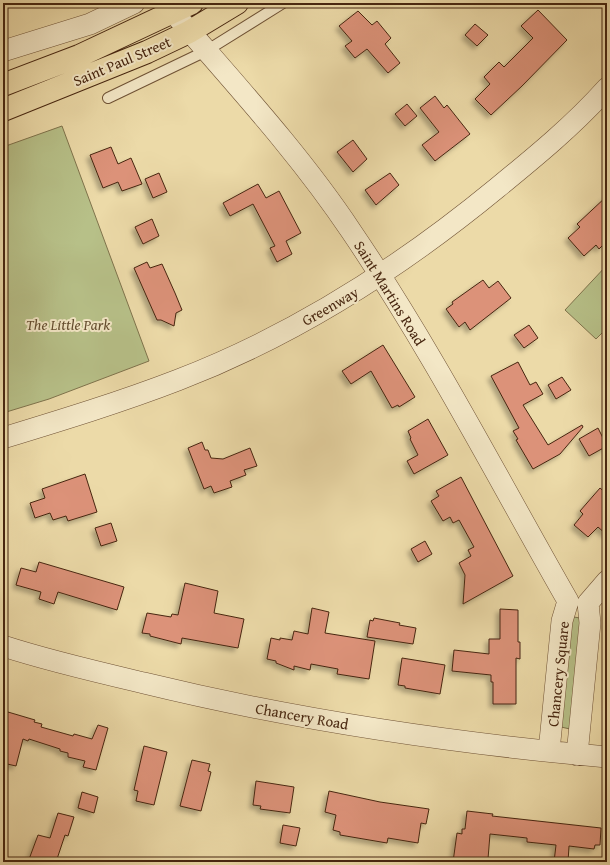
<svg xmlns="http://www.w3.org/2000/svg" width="610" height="865" font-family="'Gentium Book Plus',serif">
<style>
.green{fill:#b7c088;stroke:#7f734c}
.building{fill:#dc9279;stroke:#472610;filter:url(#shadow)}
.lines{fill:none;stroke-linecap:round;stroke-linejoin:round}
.lane-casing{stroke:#705336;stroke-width:12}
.street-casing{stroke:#705336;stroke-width:22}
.primary-casing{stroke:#472610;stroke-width:24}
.lane{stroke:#f3e7c6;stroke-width:10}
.street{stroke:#f3e7c6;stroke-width:21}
.primary{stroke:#ecdaa8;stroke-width:22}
.labels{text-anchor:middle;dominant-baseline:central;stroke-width:4;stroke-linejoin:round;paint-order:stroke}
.street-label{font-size:15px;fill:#472610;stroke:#f3e7c6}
.park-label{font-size:15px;font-style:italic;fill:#634c2e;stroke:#f3e7c6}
</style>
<defs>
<filter id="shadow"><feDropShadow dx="-3.5" dy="3.5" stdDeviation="2" flood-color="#0004"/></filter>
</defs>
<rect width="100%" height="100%" fill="#ecdaa8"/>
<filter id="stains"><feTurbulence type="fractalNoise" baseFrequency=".005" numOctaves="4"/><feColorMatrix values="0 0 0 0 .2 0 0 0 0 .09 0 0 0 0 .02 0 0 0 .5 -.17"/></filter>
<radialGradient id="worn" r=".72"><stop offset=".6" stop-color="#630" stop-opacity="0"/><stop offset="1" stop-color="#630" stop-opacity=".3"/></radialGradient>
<path class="green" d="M62 126 149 361 49 399 3 413V147Z
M607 265V328L596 339 565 310Z
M574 617 580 618 584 623 570 729 561 727 567 625Z"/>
<path class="building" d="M538 10 567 40 522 86 491 115 475 99 490 84 484 77 499 62 504 67 533 38 521 26Z
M358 11 372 25 377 21 391 38 385 44 400 63 388 73 367 49 355 58 345 46 352 41 339 26Z
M475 24 488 35 477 46 465 35Z
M435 96 444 108 447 105 470 134 435 161 422 145 439 132 420 108Z
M407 104 417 116 405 126 395 114Z
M353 140 367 159 353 172 337 152Z
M111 147 118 164 131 158 142 184 122 191 118 182 103 188 90 155Z
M159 173 167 192 153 198 145 179Z
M390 173 399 185 376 205 365 190Z
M258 184 266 198 279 191 301 233 286 241 292 254 277 262 270 248 275 246 253 204 230 216 223 203Z
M607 196V241L599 249 596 245 584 256 568 238 580 227 577 224Z
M152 219 159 236 143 244 135 227Z
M147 262 150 268 162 264 175 293 182 310 176 313 174 326 161 320H157L134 268Z
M483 280 489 288 498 281 511 298 470 330 465 322 459 327 446 309 453 304 452 302Z
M529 325 538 338 524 348 514 335Z
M383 345 415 397 399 407 398 405 392 408 371 371 351 384 342 371Z
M518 362 530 385 536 382 543 394 523 405 548 445 582 425 583 427 560 454 533 469 516 440 518 439 513 431 519 428 491 376Z
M562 377 571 390 556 399 548 385Z
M428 419 448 455 414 474 407 461 418 455 410 439 411 438 408 431Z
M598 428 607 446 589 456 579 439Z
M202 442 205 450H208L211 458 223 459 250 448 257 466 244 470 246 475 230 481 232 487 214 493 211 486 204 489 188 448Z
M85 474 97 512 68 521 66 516 53 520 50 513 35 518 30 503 45 498 42 489Z
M461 477 513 576 463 604 465 575 459 563 471 556 468 550 474 547 459 520 453 523 450 517 443 521 431 501 439 496 436 491Z
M600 488 607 494V535L598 527 588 537 574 525 583 514 580 511Z
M111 523 117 541 101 546 95 528Z
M425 541 432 554 418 562 411 549Z
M39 562 124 587 117 610 58 592 54 604 39 599 41 592 16 585 21 568 36 572Z
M185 583 218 591 214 613 244 619 238 648 182 638 181 644 150 636V634L142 633 147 613 171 617 172 614 178 615Z
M312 608 329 612 325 633 375 641 369 679 337 674 338 669 311 664 310 670 294 666V670L276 663V661L267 659 271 638 280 640V638L292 640 294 631 308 634Z
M500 609 518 610V642H520V659L516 658V704H493V682H491V675L452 671 454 650 489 654V639H500Z
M374 618 400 623 399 625 416 628 413 644 367 637 370 620 373 621Z
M402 658 445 665 440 694 405 688V686L398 685Z
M8 712 35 720 34 722 42 724 41 727 73 736 74 734 92 739 98 725 108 728 96 770 83 767 85 761 68 757V753L60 751V749L29 739 28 741 23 739 16 766 3 763V713L7 714Z
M144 746 167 752 154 805 136 801 138 791 134 790Z
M192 760 210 764 208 771 211 772 201 811 180 806Z
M256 781 294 787 290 813 260 809 261 806 253 805Z
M329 791 380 802 429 809 426 824 421 823 418 843 388 838 387 843 340 835V832L333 830 336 815 325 812Z
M82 792 98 797 94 813 78 808Z
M467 811 493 814 492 816 601 828 600 845H595L594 849 569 846 568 862H554L556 845 527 842V838L490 834 488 859 479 858 478 862H453L457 833 462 834V829H465Z
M58 813 74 817 68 836 65 835 56 862H28L38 835 50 838Z
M283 825 300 828 296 846 280 843Z"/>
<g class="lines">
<defs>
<path id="lane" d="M108 98 206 51 283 3"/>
<path id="street" d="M173 12C234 83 299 153 351 231 432 350 497 477 568 601
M3 51 90 24 134 3
M3 438C62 420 121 402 178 380 295 335 401 267 497 188 535 157 574 125 607 88
M588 603 607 581
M3 646C49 661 97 672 144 683 296 720 451 743 607 757
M549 751 562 621 568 601
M577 755 590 623 588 603"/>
<path id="primary" d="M3 85 79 56 192 3
M3 110 147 52 189 32 237 3"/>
</defs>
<use href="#lane" class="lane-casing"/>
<use href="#street" class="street-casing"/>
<use href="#primary" class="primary-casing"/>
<use href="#lane" class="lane"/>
<use href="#street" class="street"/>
<use href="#primary" class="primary"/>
</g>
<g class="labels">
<g class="street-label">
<text transform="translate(122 61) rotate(-23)">Saint Paul Street</text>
<text transform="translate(390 293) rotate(58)">Saint Martins Road</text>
<text transform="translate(330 306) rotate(-30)">Greenway</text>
<text transform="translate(558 674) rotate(-84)">Chancery Square</text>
<text transform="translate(302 716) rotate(10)">Chancery Road</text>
</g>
<g class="park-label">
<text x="68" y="324">The Little Park</text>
</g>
</g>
<rect width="610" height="865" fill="none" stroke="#ecdaa8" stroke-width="16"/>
<rect x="4" y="4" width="602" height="857" fill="none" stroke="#472610" stroke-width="2"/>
<rect x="8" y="8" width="594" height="849" fill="none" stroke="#472610"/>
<rect width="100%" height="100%" filter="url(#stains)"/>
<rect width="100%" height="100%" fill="url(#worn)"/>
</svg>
